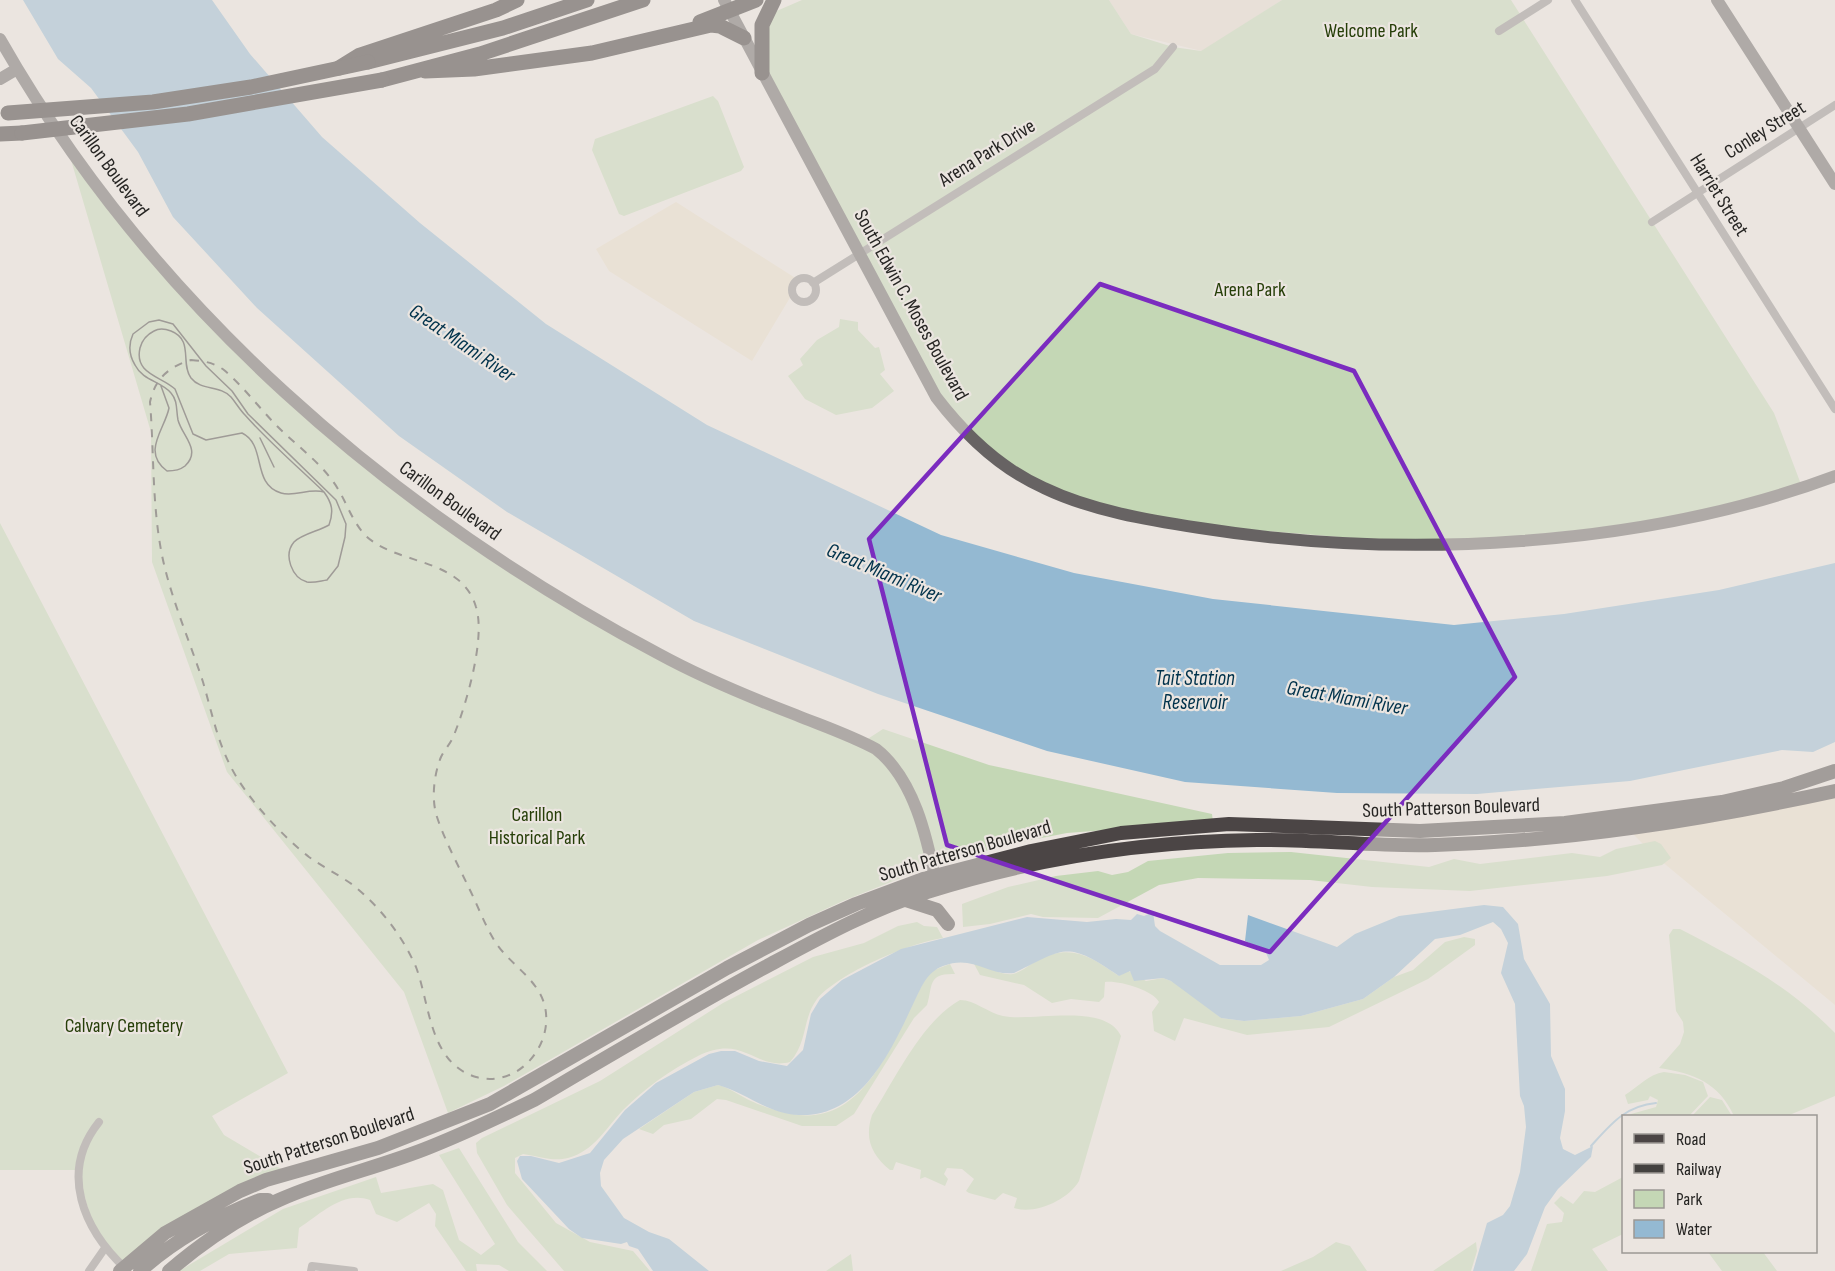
<svg xmlns="http://www.w3.org/2000/svg" width="1835" height="1271" font-family="'Sofia Sans Condensed',sans-serif">
<style>
.commercial{fill:#e7dbc7}
.built{fill:#e4d9ce}
.green{fill:#c4d7b5}
.water{fill:#94b9d2}
.lines{fill:none;stroke-linecap:round;stroke-linejoin:round}
.stream{stroke:#94b9d2;stroke-width:2}
.street{stroke:#908d8d;stroke-width:8}
.secondary{stroke:#676363;stroke-width:12}
.primary{stroke:#4b4545;stroke-width:14}
.highway{stroke:#332d2d;stroke-width:15}
.tram{stroke:#43413f;stroke-width:1.5}
.rail{stroke:#43413f;stroke-width:2;stroke-dasharray:8 8;stroke-linecap:butt}
.highway-bridge{stroke:#332d2d;stroke-width:15}
.marked{fill:none;stroke:#7b2cbf;stroke-width:4.5;stroke-linejoin:round}
.labels{text-anchor:middle;dominant-baseline:central;stroke-width:4.5;stroke-linejoin:round;paint-order:stroke}
.park-label{font-size:20px;fill:#263e08;stroke:#ebe5e0}
.street-label{font-size:20px;fill:#262523;stroke:#ebe5e0}
.water-label{font-size:21px;font-style:italic;fill:#00324b;stroke:#ebe5e0}
</style>
<rect width="100%" height="100%" fill="#ebe5e0"/>
<path class="commercial" d="M676 202 800 281 752 361 609 271 596 249Z
M1835 790V1005L1654 855 1632 833Z"/>
<path class="built" d="M1109 0H1282L1202 51 1131 34Z"/>
<path class="green" d="M802 0H1109L1131 34 1173 47 1201 51 1282 0H1511L1774 413 1802 487 1673 520 1437 545 1168 523 1043 488 951 417 768 85 765 16Z
M713 96 718 101 744 167 741 171 624 216 619 214 592 150 595 139Z
M71 160 81 162 209 318 418 503 622 635 863 742 883 729 989 765 1212 814 1213 822 1067 833 1011 844 955 860H947L942 856 919 864 911 874 843 901 758 940 504 1086 448 1113 404 992 227 772 152 562 151 432Z
M840 319 858 322V330L875 348 879 347 885 370 880 374 894 391 872 408 836 415 805 399 788 376 803 365 800 359 817 340 839 327Z
M0 523 288 1073 212 1116 224 1135 288 1173 240 1191 124 1267 95 1232 77 1170H0Z
M1655 841 1661 844 1671 858 1662 865 1607 876 1470 891 1372 887 1310 880 1198 878 1159 885 1098 918 1043 917 1031 914 990 924 963 927 962 904 1008 887 1056 876 1098 871 1112 875 1128 872 1148 861 1228 853 1291 852 1429 867 1454 859 1480 864 1572 853 1600 857 1616 849Z
M917 922 924 926 937 927 943 938C909 943 839 973 817 999 802 1019 808 1042 790 1062 755 1071 744 1033 698 1056 670 1070 645 1088 623 1110 606 1128 594 1151 568 1158 553 1162 538 1156 523 1154L515 1158V1173L556 1223 590 1242 633 1251 650 1271H564L507 1205 477 1153 476 1143 482 1138 600 1081 723 1003 813 957 864 943 898 926Z
M1673 929H1680C1739 960 1787 984 1835 1033V1096L1787 1116H1734C1719 1083 1694 1073 1659 1068L1680 1044 1684 1032 1683 1022 1676 1011 1669 935Z
M1464 937 1475 939V945L1428 979 1329 1027 1247 1035 1184 1018 1175 1041 1154 1031 1152 1012 1159 1002C1153 990 1118 980 1105 982L1104 997 1099 1002 1071 999 1052 1003 1024 985 980 975 973 962C985 965 1000 976 1013 974 1022 972 1030 964 1038 960 1071 943 1090 956 1119 976L1127 970 1146 981 1163 978 1179 984 1221 1018 1244 1021 1301 1016 1363 999 1394 977 1413 970 1445 942Z
M950 964 955 974C927 973 933 986 927 1005L914 1018 854 1114 836 1126H802L726 1100 717 1099 691 1119 664 1125 653 1134 639 1129 694 1092 718 1085C730 1088 740 1096 751 1101 764 1107 785 1114 799 1115 871 1123 898 1025 927 976L934 970Z
M960 1000C975 1000 988 1013 1003 1016 1033 1022 1105 1002 1121 1036L1079 1181C1068 1200 1035 1215 1014 1208L1017 1198 1003 1193 995 1200 969 1193 966 1191 974 1179 962 1169 947 1168 944 1174 948 1179 945 1186 925 1177 920 1179 921 1170 896 1162 893 1170H890C872 1155 864 1139 872 1115 895 1079 922 1021 960 1000Z
M1664 1072 1685 1075 1703 1082 1708 1096 1689 1116H1624L1656 1107 1658 1100 1650 1096 1648 1100 1628 1104 1625 1095C1638 1087 1649 1074 1664 1072Z
M1710 1097 1722 1100 1732 1116H1692Z
M459 1148 518 1242 547 1271H509L499 1265 476 1264 477 1271H466L435 1226 436 1214 429 1203 397 1222 376 1214 370 1200C344 1190 320 1214 299 1228L297 1248 229 1254 200 1271H179L283 1209 376 1177 381 1193 433 1184 443 1190 459 1240 481 1255 495 1244 439 1155Z
M1623 1177V1234L1592 1249 1608 1271H1531L1547 1224 1562 1222 1564 1213 1554 1203 1561 1196 1573 1204 1584 1191 1595 1192Z
M1336 1242 1350 1246 1367 1271H1281L1313 1257Z
M1476 1242 1477 1251 1471 1271H1433Z
M1708 1252H1763L1777 1271H1722Z
M851 1254 853 1271H826Z"/>
<path class="water" d="M23 0H212L250 54 322 137 420 223 546 324 707 425 941 535 1074 573 1213 599 1454 625 1564 614 1719 590 1835 563V742L1813 752 1782 750 1630 781 1477 794 1337 793 1185 782 1047 751 878 694 694 621 507 512 399 436 257 308 173 217 138 152 91 88 58 59Z
M1484 905 1503 907 1518 924 1524 959 1550 1004 1551 1056 1565 1089V1111L1560 1138 1563 1149 1575 1155 1593 1146 1591 1157 1558 1189 1545 1207 1527 1254 1514 1271H1473L1487 1223 1503 1215 1510 1206 1520 1172 1526 1127 1524 1106 1520 1096 1515 1004 1501 973 1508 943 1501 929 1493 922 1460 935 1435 939 1394 977 1363 999 1301 1016 1244 1021 1221 1018 1171 981 1163 978 1134 981 1130 971 1119 976C1066 940 1066 948 1014 973 988 976 973 954 943 966 927 972 922 986 915 1000 892 1049 862 1118 799 1115 768 1114 747 1093 718 1085L694 1092 623 1139 604 1160 600 1173 601 1186 624 1218 649 1232 669 1239 709 1271H653L638 1249 629 1246 627 1242 621 1244 582 1238 569 1229 522 1179 517 1161 520 1156H531L559 1163 590 1153 625 1110 656 1083 709 1054 721 1051H735L759 1061 787 1066 803 1050 811 1014 820 999 842 980 901 949 1027 917 1087 922 1116 919 1131 920 1137 914 1144 916 1153 912 1155 926 1160 931 1220 965H1261L1269 960 1265 950 1245 941 1248 915 1337 947 1355 934 1399 916Z"/>
<g class="lines">
<path class="stream" d="M1591 1146C1611 1124 1625 1106 1656 1103"/>
<path class="street" d="M1575 0 1835 409
M1499 31 1548 0
M1652 222 1835 105
M792 290a12 12 0 1 1 24 0a12 12 0 1 1-24 0Z
M813 283 1155 69 1173 47
M99 1122C59 1172 83 1229 126 1269
M89 1271 105 1248
M311 1271 312 1266 354 1271"/>
<path class="secondary" d="M724 0 936 397C965 435 999 468 1044 488 1092 511 1148 520 1200 528 1402 560 1643 548 1835 476
M1717 0 1835 184
M0 39C151 305 391 512 659 654 703 678 749 697 796 715 823 726 850 735 876 749 914 779 927 837 936 883
M0 79 17 69"/>
<path class="primary" d="M906 900 937 910 948 924
M120 1271 165 1233 240 1191 266 1180 378 1148 490 1104 727 968 809 925 856 904 923 879 1031 851 1121 833 1229 824 1420 831 1565 823 1722 802 1784 788 1835 771
M140 1271C176 1239 216 1217 260 1200H268
M169 1271C202 1243 239 1217 279 1200 328 1178 381 1167 430 1147 465 1133 499 1117 534 1100 612 1054 691 1007 771 964 821 937 872 909 927 892 1032 859 1146 841 1257 840 1317 839 1376 847 1435 845 1571 841 1702 820 1835 791"/>
<path class="highway" d="M700 22 756 0
M368 62 503 28 587 0
M339 68 360 55 496 10 517 0
M425 71 474 69 592 53 711 25 720 26 744 38
M762 73V25L774 0
M382 80 480 54 643 0
M0 134 22 133"/>
<path class="tram" d="M161 386 169 408C165 429 141 452 167 471 174 471 180 470 185 466 202 450 182 436 178 420 176 410 178 401 171 393 161 381 143 381 135 365 129 355 128 345 133 334L149 322 159 320 173 324 206 366 232 391 248 414 336 500 346 524 345 537 338 566 327 580C320 581 314 583 307 582 292 578 283 555 294 542 302 534 319 531 329 525 334 511 332 503 324 492 298 467 269 442 245 415 240 410 236 403 231 397 220 385 201 391 191 378 180 363 194 340 171 331 166 329 159 328 154 331 146 335 142 340 140 348 134 374 161 376 175 389L193 434 206 440 242 433C267 445 251 484 281 493 295 497 309 488 324 492
M260 438 274 467"/>
<path class="rail" d="M191 360C203 361 213 362 224 370 243 386 260 409 278 427 298 447 323 464 338 489 347 504 352 520 364 534 395 566 461 556 476 607 486 638 466 705 454 735 451 743 445 749 441 757 434 774 431 799 437 817 445 841 458 865 469 888 478 906 485 926 496 943 510 964 536 978 544 1003 556 1043 519 1089 476 1077 429 1063 430 1004 416 967 402 935 380 907 353 885 339 875 323 867 309 857 282 836 244 795 230 765 217 740 211 709 203 682 189 639 169 594 161 550 152 501 154 451 150 402 155 379 168 367 191 360Z"/>
<path class="highway-bridge" d="M8 113 153 102 251 87 368 62
M22 133 188 114 382 80"/>
</g>
<path d="M0 0H1835V1271H0ZM1100 284 1354 371 1515 677 1270 952 947 845 869 539Z" fill="#ebe5e0" fill-opacity=".55" fill-rule="evenodd"/>
<path class="marked" d="M1100 284 1354 371 1515 677 1270 952 947 845 869 539Z"/>
<g class="labels">
<g class="park-label">
<text x="1371" y="31">Welcome Park</text>
<text x="1250" y="290">Arena Park</text>
<text x="537" y="815">Carillon<tspan x="537" dy="23">Historical Park</tspan></text>
<text x="124" y="1026">Calvary Cemetery</text>
</g>
<g class="street-label">
<text transform="translate(1765 130) rotate(-32)">Conley Street</text>
<text transform="translate(987 153) rotate(-32)">Arena Park Drive</text>
<text transform="translate(109 166) rotate(54)">Carillon Boulevard</text>
<text transform="translate(1719 195) rotate(58)">Harriet Street</text>
<text transform="translate(911 305) rotate(61)">South Edwin C. Moses Boulevard</text>
<text transform="translate(450 501) rotate(36)">Carillon Boulevard</text>
<text transform="translate(1451 808) rotate(-2)">South Patterson Boulevard</text>
<text transform="translate(965 851) rotate(-16)">South Patterson Boulevard</text>
<text transform="translate(329 1141) rotate(-18)">South Patterson Boulevard</text>
</g>
<g class="water-label">
<text transform="translate(462 343) rotate(34)">Great Miami River</text>
<text transform="translate(884 573) rotate(23)">Great Miami River</text>
<text x="1195" y="678">Tait Station<tspan x="1195" dy="24">Reservoir</tspan></text>
<text transform="translate(1347 698) rotate(10)">Great Miami River</text>
</g>
</g>
<rect x="1622" y="1115" width="195" height="138" fill="#ebe5e0" stroke="#9c9894" stroke-width="1.5"/>
<rect x="1634" y="1134" width="30" height="9" fill="#4b4545" stroke="#9c9894" stroke-width="1.5"/>
<text x="1676" y="1145" font-size="18" fill="#262523">Road</text>
<rect x="1634" y="1164" width="30" height="9" fill="#43413f" stroke="#9c9894" stroke-width="1.5"/>
<text x="1676" y="1175" font-size="18" fill="#262523">Railway</text>
<rect x="1634" y="1190" width="30" height="18" fill="#c4d7b5" stroke="#9c9894" stroke-width="1.5"/>
<text x="1676" y="1205" font-size="18" fill="#262523">Park</text>
<rect x="1634" y="1220" width="30" height="18" fill="#94b9d2" stroke="#9c9894" stroke-width="1.5"/>
<text x="1676" y="1235" font-size="18" fill="#262523">Water</text>
</svg>
